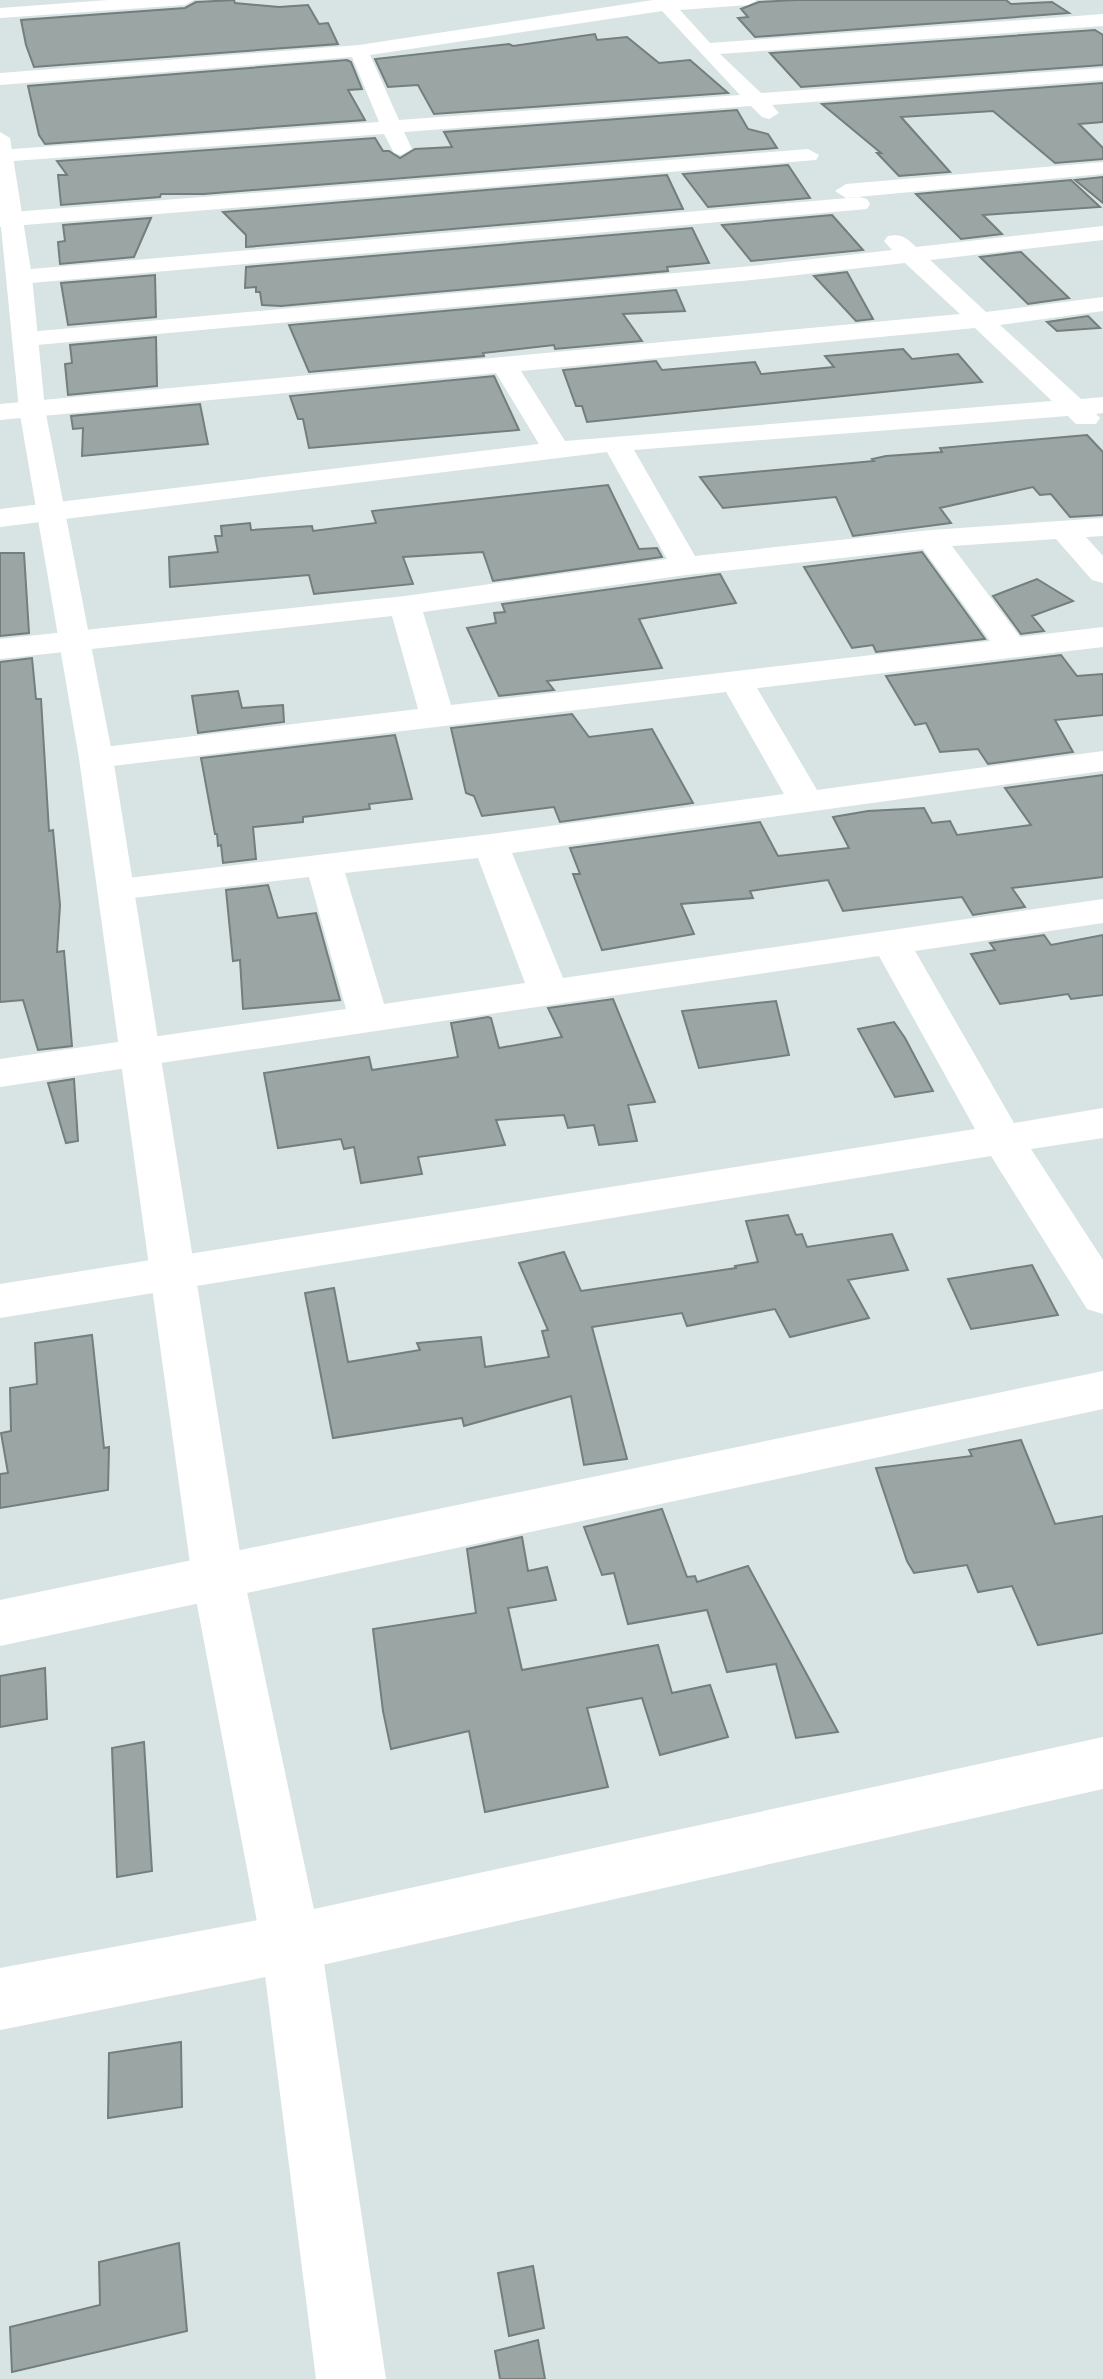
<svg xmlns="http://www.w3.org/2000/svg" width="1103" height="2379" font-family="'Golos Text',sans-serif">
<style>
.building{fill:#9aa5a4;stroke:#737e7d;stroke-width:2}
.lines{fill:none;stroke-linecap:round;stroke-linejoin:round}
.street{fill:#fff;fill-rule:evenodd}
.secondary{fill:#fff;fill-rule:evenodd}
</style>
<rect width="100%" height="100%" fill="#d8e4e4"/>
<path class="building" d="M234 0 235 3 279 7 308 5 319 24 328 23 338 44 34 67 26 45 21 20 185 8 196 2Z
M796 0H1006L1011 4 1052 2 1069 13 755 37 738 18 748 17 741 9 759 2Z
M1095 30 1103 35V65L801 87 770 53Z
M595 34 597 40 627 37 659 63 690 60 728 93 434 114 418 85 388 87 375 59 509 44 513 46Z
M347 60 351 62 362 89 348 90 365 120 45 144 39 135 28 86Z
M1103 83V122L1079 124 1103 148V159L1055 163 993 111 901 117 950 172 899 176 877 153H881L822 104Z
M737 110 748 129 768 134 777 148 204 194H161L160 197 61 205 58 175H67L57 161 375 138 383 151H389L400 158 415 149 452 147 444 132Z
M788 165 810 198 708 207 683 174Z
M667 175 683 209 246 247V235L223 212Z
M1103 177V203L1075 180Z
M1071 180 1100 207 983 215 1002 234 961 239 916 194Z
M832 215 863 250 751 261 722 225Z
M151 218 134 257 60 264 58 242 65 241 63 225Z
M692 228 709 263 667 267 668 271 281 306 262 305 260 292H256V287L245 288 246 267Z
M1021 252 1069 298 1028 304 980 257Z
M847 272 873 319 856 321 814 276Z
M155 275 156 317 68 325 61 283Z
M676 290 685 311 623 314 642 341 555 349 554 345 483 353 484 356 309 372 289 325Z
M1088 316 1100 328 1057 331 1047 322Z
M156 337 157 386 68 395 65 364 72 363 70 345Z
M903 349 912 359 958 354 982 382 587 422 582 406H576L563 370 656 361 662 370 755 362 761 374 834 367 825 356Z
M494 376 519 430 309 448 303 419H298L290 396Z
M200 404 208 444 82 456 83 428 73 429 71 416Z
M1087 435 1103 452V515L1070 517 1051 494 1040 495 1033 487 940 508 951 523 853 536 836 497 723 508 700 477 874 461 872 459 886 456 942 452 940 448Z
M608 485 639 549 657 548 662 557 493 581 483 552 403 557 413 584 314 594 309 575 170 587 169 557 218 552 215 536H222L221 526 250 523 251 530 312 526 313 531 376 523 372 511Z
M922 552 985 639 876 652 873 645 852 648 804 567Z
M0 553H24L29 633 0 636Z
M720 574 736 603 639 619 662 668 547 681 554 690 499 696 467 628 496 623 494 613 505 612 502 604Z
M1037 579 1073 601 1032 616 1044 631 1021 634 993 596Z
M1061 655 1077 676 1103 674V715L1055 720 1073 752 988 764 978 749 940 752 926 723 915 725 886 676Z
M32 658 36 699H41L49 831 53 830 60 905 57 952 64 951 72 1046 38 1050 23 1000 0 1002V662Z
M238 691 242 708 283 705 284 722 198 733 192 696Z
M572 714 589 737 652 729 693 803 560 822 554 807 482 816 474 796 466 793 451 728Z
M395 735 412 799 369 804 370 809 303 817V822L253 827 256 859 223 863 221 845 218 846 217 834H215L201 758Z
M1103 775V877L1012 888 1025 907 973 915 962 897 843 911 828 880 750 891 753 898 681 904 694 934 602 950 573 874H580L570 848 760 822 778 856 849 848 833 817 868 811 924 808 932 823 950 821 957 835 1031 825 1005 788Z
M268 885 278 918 316 913 340 1000 243 1009 240 960 233 961 226 890Z
M1044 935 1051 945 1103 935V995L1071 999 1068 994 1000 1004 971 954 995 950 990 943Z
M613 999 655 1102 628 1105 637 1141 599 1145 594 1125 568 1128 564 1115 496 1120 505 1145 418 1157 422 1174 361 1183 354 1147 344 1149 341 1139 278 1148 264 1073 369 1057 372 1070 458 1057 451 1023 488 1017 491 1018 499 1048 562 1037 548 1008Z
M776 1001 789 1055 699 1068 682 1011Z
M894 1022 905 1038 933 1091 895 1097 858 1029Z
M74 1079 78 1141 66 1143 48 1083Z
M788 1215 796 1235 802 1234 807 1247 892 1234 908 1270 848 1280 869 1318 790 1337 775 1309 687 1326 682 1313 592 1327 627 1459 584 1465 571 1396 464 1426 462 1418 333 1438 305 1293 334 1288 348 1362 420 1350 417 1343 481 1337 485 1367 549 1357 542 1331 548 1330 519 1263 564 1252 581 1291 736 1268 735 1266 758 1262 746 1221Z
M1032 1265 1058 1315 971 1329 948 1279Z
M92 1335 104 1448 109 1447 108 1490 0 1508V1474L8 1473 1 1433 11 1431 10 1388 37 1384 35 1343Z
M1021 1440 1055 1524 1103 1516V1633L1038 1645 1012 1586 978 1592 967 1565 914 1573 907 1561 876 1468 972 1456 969 1450Z
M662 1509 687 1577 695 1576 697 1582 748 1566 838 1732 796 1738 776 1664 727 1672 707 1610 628 1624 614 1573 602 1575 584 1527Z
M522 1537 528 1571 547 1567 556 1600 508 1608 522 1670 658 1645 672 1693 710 1685 728 1737 660 1755 642 1698 587 1708 608 1787 485 1812 469 1731 391 1749 383 1711 373 1629 476 1613 467 1549Z
M45 1668 47 1719 0 1727V1676Z
M144 1742 152 1871 117 1877 112 1748Z
M181 2042 182 2107 108 2118 109 2053Z
M179 2243 187 2331 12 2372 10 2327 100 2305 99 2262Z
M533 2266 544 2328 509 2336 498 2273Z
M538 2340 545 2379H500L495 2351Z"/>
<g class="lines">
<path class="street" d="M108 0H194L185 5 0 18V8Z
M653 0H757L748 5 680 10 710 43 1103 14V26L720 54 761 93 1103 68V80L772 105 779 113 769 119 762 117 751 106 404 132 412 149 401 155 394 153 384 134 0 162V150L379 122 352 57 0 85V73L359 45ZM662 11 740 95 399 120 370 55Z
M808 149 819 155 816 160 0 227V213Z
M1103 162V174L846 198 835 191 846 184Z
M859 197 867 199 870 204 867 209 20 284 12 282 8 277 12 272 20 270Z
M1103 226V240L930 260 986 312 1103 297V311L1000 325 1081 399 1103 397V413L1096 414 1100 418 1096 424H1076L1068 416 634 450 695 556 931 530 1103 518V536L1086 537 1103 556V583L1092 580 1056 539 952 546 1020 637 1103 627V647L757 688 817 790 1103 751V771L512 853 563 978 1103 899V923L915 951 1014 1123 1103 1108V1138L1031 1149 1103 1260V1314L1087 1309 991 1156 0 1318V1284L975 1129 879 956 0 1087V1059L346 1009 309 877 116 900 103 897 97 889 103 881 491 834 784 794 726 692 96 768 84 765 79 758 84 751 96 748 418 709 392 616 0 659V639L405 596 667 559 607 452 0 527V509L539 444 496 373 0 420V404L960 314 905 263 752 280 26 346 17 343 13 338 17 333 752 266 892 250 884 241 888 236C901 233 907 238 916 247ZM975 328 1052 401 565 441 521 371ZM923 549 990 641 451 705 423 612 686 575ZM478 858 525 983 384 1004 345 873Z
M1103 1371V1409L0 1646V1600Z
M1103 1737V1789L291 1972 0 2030V1968L291 1914Z"/>
<path class="secondary" d="M0 132 10 138 32 277 45 409 113 758 244 1578 321 1943 386 2379H316L261 1943 192 1578 79 758 19 409 0 217Z"/>
</g>
</svg>
